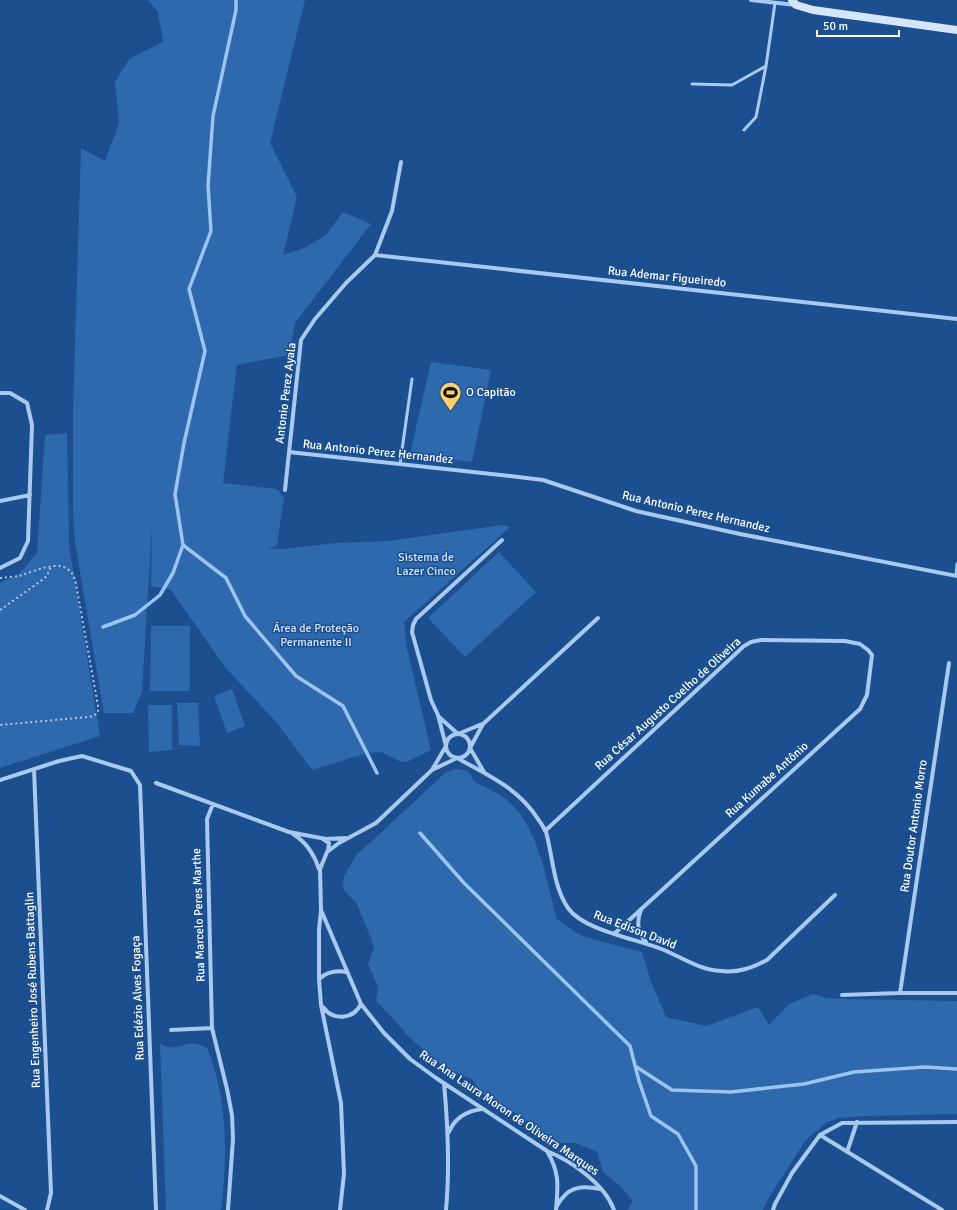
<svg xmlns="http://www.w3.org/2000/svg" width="957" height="1210" font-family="Signika,sans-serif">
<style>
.green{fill:#2e69ad}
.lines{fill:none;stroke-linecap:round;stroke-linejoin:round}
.stream{stroke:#9cc4f0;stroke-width:3.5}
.path{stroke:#a9c9ee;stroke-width:2;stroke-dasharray:2 3;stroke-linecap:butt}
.service{stroke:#a9c9ee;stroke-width:3}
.minor{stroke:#a9c9ee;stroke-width:4}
.secondary{stroke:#d6e6fa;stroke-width:8}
.labels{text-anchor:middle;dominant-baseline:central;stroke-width:3;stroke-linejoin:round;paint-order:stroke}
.street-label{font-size:12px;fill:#fff;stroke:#1b4f8f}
.poi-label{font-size:12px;fill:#fff;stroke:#1b4f8f;text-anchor:start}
.park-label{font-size:12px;fill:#cfe3fa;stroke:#1b4f8f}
</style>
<rect width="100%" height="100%" fill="#1b4f8f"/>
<path class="green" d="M148 0H305L270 143 297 197 283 255 302 249 326 235 343 212 371 224 295 323 289 355 237 365 223 483 277 489 284 498 277 545 268 549H284L335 543 388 541 502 525 510 527 404 622 407 649 431 750 407 762H401L381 752 367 753 312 770 276 722 225 667 171 590 151 586 152 526 142 692 133 713H104L75 542 73 514V411L81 148 105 161 119 123 115 82 129 59 163 42 158 12Z
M431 362 491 370 472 462 410 454Z
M67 433 69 545 100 736 0 768V583L19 574 37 553 45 435Z
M499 552 536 592 465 657 428 618Z
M151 626H190V691H150Z
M232 689 245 726 227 733 214 696Z
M177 703H198L200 746 179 745Z
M148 705H172V750L149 752Z
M455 769C477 770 467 778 479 784 488 789 497 792 506 799 540 828 545 878 557 919L580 935 614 945 642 952 650 979 666 1017 706 1026 758 1007 769 1025 789 1004 813 994 826 998 844 999 957 1001V1114L866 1116 839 1118 826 1123 806 1140 768 1199 763 1210H628L633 1201 620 1186 603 1172 597 1152 576 1143H555L514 1112 504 1108 482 1093 472 1079 447 1070 408 1036 389 1014 376 1001 378 987 368 964 374 948 370 936 357 904 343 889 344 876 357 854 383 831 445 773Z
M160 1043C175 1054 182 1041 198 1044 201 1045 204 1047 207 1048 224 1089 227 1135 224 1179 223 1189 223 1200 221 1210H166Z"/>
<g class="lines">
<path class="stream" d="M236 0V10L213 116 208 186 211 231 189 289 205 351 184 443 175 494 183 545 226 578 245 616 296 676 343 706 377 773
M103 627 135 615 160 595 173 573 183 545
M420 833 464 883 630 1046 639 1081 651 1116 678 1134 696 1166V1210
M635 1066 672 1090 731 1092 804 1084 854 1072 925 1067 957 1069"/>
<path class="path" d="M0 578C6 577 13 577 19 576 39 570 70 553 76 584L98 706V712L94 716 88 717 0 725
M0 610 38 583 47 576 51 566"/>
<path class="service" d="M692 84 732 85 766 66
M744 130 756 117 766 66 775 3
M400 464 412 379
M956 576 957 564"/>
<path class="minor" d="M751 0 796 5
M375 255 957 319
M0 393H10L27 403 32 425 28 541 20 558 0 568
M289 452 510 476 543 480 636 511 740 534 957 576
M285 490 301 340 315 319 346 283 375 255 392 211 401 162
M0 501 30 495
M438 716 458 734 482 724
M446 746a12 12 0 1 1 24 0a12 12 0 1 1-24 0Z
M34 769 51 1193 47 1210
M432 770 457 758C488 775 518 788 538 819 541 823 544 828 546 832 553 857 553 886 568 908 584 931 638 939 664 950 683 958 700 970 721 971 738 973 752 968 767 960L835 895
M484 772 470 748 483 724 598 618
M0 780 59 761 82 756 131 771 140 785 156 1210
M156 783 289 832 326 839 345 838
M213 804 207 819 212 1028 227 1089 232 1115 233 1139 228 1210
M545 831 744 646 751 642 761 640 845 641 860 644 868 650 872 655 867 695 860 709 614 934
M293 834C306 842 314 854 319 869
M323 839 329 843 328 851
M321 910 361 1004 384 1033 410 1059 436 1078 547 1151C571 1161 605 1184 614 1210
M641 910C636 922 637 932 646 942
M319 979C327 972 335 970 346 972
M900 993 949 663
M842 995 900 993H957
M323 1007C333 1021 353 1020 361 1004
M171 1030 212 1028
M444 1083C448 1126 450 1167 446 1210
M449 1132C455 1117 467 1111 482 1109
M820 1135 942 1210
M547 1151C560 1173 558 1186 556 1210
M847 1152 857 1122
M0 1196 25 1210
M557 1206C567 1187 580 1185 600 1189
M340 1210 344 1174 341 1103 321 1005 319 979V930L321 910 320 869 327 852 339 843 376 823 432 770 446 746 438 715 431 700 412 632 413 625 416 619 502 540
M773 1210 775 1204 792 1173 820 1135 842 1123 957 1122"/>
<path class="secondary" d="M792 0 796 5 813 10 957 30"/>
</g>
<defs>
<symbol id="stadium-pin" viewBox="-11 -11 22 30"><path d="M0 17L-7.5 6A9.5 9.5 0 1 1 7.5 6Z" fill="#ffd166" stroke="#1b4f8f"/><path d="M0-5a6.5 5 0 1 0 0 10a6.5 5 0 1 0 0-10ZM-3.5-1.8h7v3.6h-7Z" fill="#111"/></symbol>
</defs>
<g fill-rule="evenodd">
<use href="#stadium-pin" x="438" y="380" width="25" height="34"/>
</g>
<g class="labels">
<g class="street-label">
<text transform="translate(667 277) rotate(6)">Rua Ademar Figueiredo</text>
<text transform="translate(286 393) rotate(-83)">Antonio Perez Ayala</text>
<text transform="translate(378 452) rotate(6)">Rua Antonio Perez Hernandez</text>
<text transform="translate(696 512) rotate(13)">Rua Antonio Perez Hernandez</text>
<text transform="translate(668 704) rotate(-42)">Rua César Augusto Coelho de Oliveira</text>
<text transform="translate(767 780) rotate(-42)">Rua Kumabe Antônio</text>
<text transform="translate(914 826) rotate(-82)">Rua Doutor Antonio Morro</text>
<text transform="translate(199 915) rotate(-92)">Rua Marcelo Peres Marthe</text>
<text transform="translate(635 930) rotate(21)">Rua Edison David</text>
<text transform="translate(33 990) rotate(-92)">Rua Engenheiro José Rubens Battaglin</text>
<text transform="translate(138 998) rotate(-92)">Rua Edézio Alves Fogaça</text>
<text transform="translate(509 1113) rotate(34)">Rua Ana Laura Moron de Oliveira Marques</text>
</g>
<g class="poi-label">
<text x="466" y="392">O Capitão</text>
</g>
<g class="park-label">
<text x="426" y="557">Sistema de<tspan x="426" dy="14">Lazer Cinco</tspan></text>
<text x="316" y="628">Área de Proteção<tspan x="316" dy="14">Permanente II</tspan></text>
</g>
</g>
<path d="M817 30v6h82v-6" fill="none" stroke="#ffffff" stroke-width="2"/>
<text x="823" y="30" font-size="12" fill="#ffffff" stroke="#1b4f8f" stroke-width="3" paint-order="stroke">50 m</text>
</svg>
